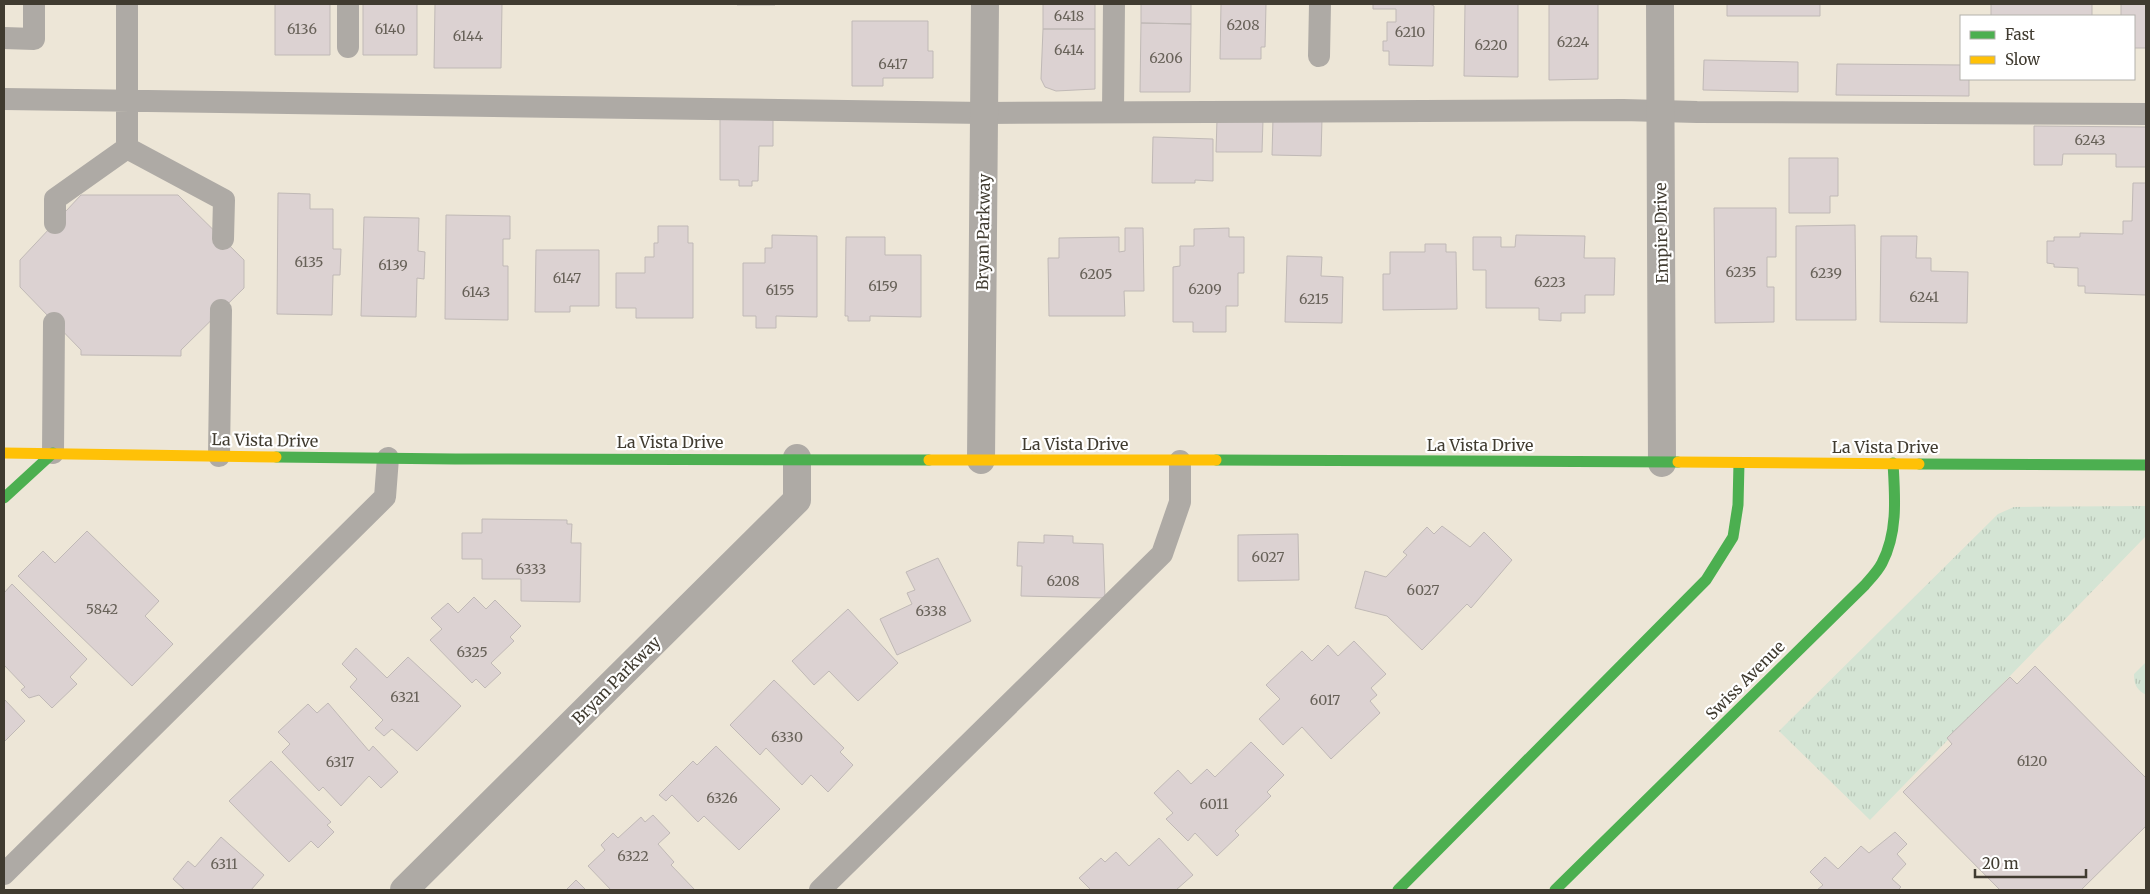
<svg xmlns="http://www.w3.org/2000/svg" width="2150" height="894" font-family="Merriweather,serif">
<style>
.grass{fill:url(#grass-tufts)}
.building{fill:#dcd2d2;stroke:#c0b9b6}
.lines{fill:none;stroke-linecap:round;stroke-linejoin:round}
.lane{stroke:#aeaaa5;stroke-width:22}
.street{stroke:#aeaaa5;stroke-width:28}
.fast{stroke:#4caf50;stroke-width:11}
.slow{stroke:#ffc107;stroke-width:11}
.labels{text-anchor:middle;dominant-baseline:central;stroke-width:4.5;stroke-linejoin:round;paint-order:stroke}
.number-label{font-size:14px;fill:#676158}
.street-label{font-size:16px;fill:#403b30;stroke:#fff}
</style>
<defs>
<pattern id="grass-tufts" width="24" height="20" patternUnits="userSpaceOnUse" patternTransform="scale(1.25)"><rect width="24" height="20" fill="#d4e4d4"/><path d="M3 7l-1-3M5 7V3M7 7l1-3M15 17l-1-3M17 17v-4M19 17l1-3" fill="none" stroke="#b7c4b6"/></pattern>
</defs>
<rect width="100%" height="100%" fill="#ede6d7"/>
<path class="grass" d="M2146 506V536L1870 820 1779 731 1998 514 2014 507Z
M2146 662V695C2137 690 2134 685 2134 674Z"/>
<path class="building" d="M275 4H330V55H275Z
M363 4H417V55H363Z
M435 4H502L501 68H434Z
M737 4H775V5H737Z
M1043 4H1095V29H1043Z
M1141 4H1191V24L1141 23Z
M1221 4H1266L1265 47H1261V59H1220Z
M1373 4H1430L1434 6 1433 66 1389 65V51H1383V41H1387V22H1396V9H1373Z
M1465 4H1518V77L1464 76Z
M1549 4H1598V79L1549 80Z
M1727 4H1820V16H1727Z
M1991 4H2092V16H1991Z
M2121 4H2146V48H2134V16H2121Z
M852 21H928V51H933V78H883V86H852Z
M1141 23 1191 24 1190 92H1140Z
M1043 29H1095V89L1056 91 1045 87 1041 79Z
M1704 60 1798 62V92L1703 90Z
M1837 64 1961 65V79H1969V96L1836 95Z
M720 118 773 119V146H759L758 181H752V186H739V180H720Z
M1273 118 1322 119 1321 156 1272 155Z
M1217 119 1263 120 1262 152H1216Z
M2034 126 2146 127V167H2116V154H2063L2062 165H2034Z
M1153 137 1213 139V181L1195 180V183H1152Z
M1789 158H1838V196H1830V213H1789Z
M2133 183H2146V295L2085 293V286H2078V268L2054 267V264L2047 263V241H2054V237H2080V233L2123 234V221H2132Z
M278 193 310 194V209H333V249H341L340 275H333L332 315 277 314Z
M81 195H178L244 260V288L181 350V356L81 355V350L20 287V260Z
M1714 208H1776V257H1767V287H1774V322L1715 323Z
M446 215 510 216V239H503V266H508V320L445 319Z
M364 217 419 218 418 251 425 252 424 279 417 278 416 317 361 316Z
M1855 225 1856 320H1796V226Z
M658 226H688V243H693V318H636V308H616V273H645V257H654V243H658Z
M1125 228H1143L1144 291H1124L1125 316H1049L1048 258H1059V238L1119 237V252L1125 251Z
M1229 228V237H1244V273H1238V306H1226V332H1193V322H1173V267L1180 266V246H1194V229Z
M772 235 817 236V317L776 316V328H756V316H743V263H765V248H772Z
M1516 235 1585 236 1584 258H1615L1614 295H1585V313H1561V321L1539 320V308H1486V270H1473V237H1501V247H1515Z
M1881 236H1917L1916 258H1931V271L1968 272 1967 323 1880 322Z
M846 237H885V255H921V317L870 316V321H848V316H845Z
M1425 244H1446V252H1456L1457 309 1383 310V274H1390V252H1425Z
M536 250H599V306H570V312H535Z
M1287 256 1322 257 1321 276 1343 277 1342 323 1285 322Z
M482 519 567 520V524H572L571 543H581L580 602 521 601V579H482V559H462V533H482Z
M1442 526 1470 547 1484 532 1512 560 1471 608 1467 604 1422 650 1387 616 1355 608 1365 571 1386 577 1407 555 1403 552 1427 527 1434 534Z
M87 531 159 601 145 616 173 644 132 686 18 576 43 551 55 563Z
M1298 534 1299 580 1238 581V535Z
M1044 535 1073 536V543L1103 544 1105 598 1021 596 1022 566H1017L1018 542 1044 543Z
M938 558 971 621 897 655 880 619 912 604 907 593 915 590 906 572Z
M12 584 87 659 70 677 77 684 52 708 39 695 29 698 21 690 25 687 4 665V593Z
M474 597 486 609 495 600 521 626 510 637 514 641 491 663 501 673 485 688 476 679 472 683 430 640 442 629 431 618 448 603 458 613Z
M848 609 898 663 858 701 829 671 814 685 792 661Z
M1354 641 1386 674 1371 688 1377 695 1370 701 1380 713 1331 759 1302 727 1283 745 1259 719 1280 699 1266 685 1302 651 1312 661 1328 645 1338 656Z
M356 648 387 678 408 657 461 706 417 751 392 729 384 736 375 728 383 720 350 687 357 679 342 664Z
M2035 666 2146 778V826L2081 890H2000L1903 792 1952 744 1947 738 2010 677 2017 684Z
M774 680 844 748 840 752 853 765 828 792 811 775 802 785 766 748 760 755 730 725Z
M4 699 25 721 4 742Z
M328 703 369 751 373 746 398 772 381 788 369 776 341 806 323 787 319 791 282 752 290 744 278 732 308 704 317 713Z
M1251 742 1284 775 1267 792 1271 796 1235 831 1239 835 1217 856 1195 833 1188 841 1166 819 1173 813 1154 793 1178 770 1191 784 1207 769 1215 777Z
M716 746 780 809 739 850 704 816 698 822 672 795 666 801 659 795 693 761 697 765Z
M271 761 331 822 327 825 334 832 318 848 311 841 289 862 229 801Z
M653 815 670 833 658 844 674 862 671 865 695 890H611L588 866 605 850 601 845 613 833 618 838 641 817 645 822Z
M1895 832 1907 844 1897 854 1906 864 1892 879 1901 887 1898 890H1817L1823 885 1810 872 1825 857 1838 869 1861 846 1869 853Z
M221 837 264 875 251 890H185L173 879 188 861 195 867Z
M1159 838 1193 875 1176 890H1091L1079 878 1101 858 1105 862 1116 852 1129 866Z
M576 880 586 890H566Z"/>
<g class="lines">
<path class="lane" d="M4 38 34 39V4
M348 47V4
M1319 56 1320 4
M4 99 984 113 1623 110 1697 112 2146 114
M1113 112 1114 4
M127 148 224 200 223 239
M127 148V4
M55 223V199L127 148
M53 453 54 323
M219 456 221 310
M4 874 385 497 388 458
M820 890 1162 554 1180 502V461"/>
<path class="street" d="M1660 4 1662 463
M981 460 985 4
M404 890 797 500V458"/>
<path class="fast" d="M276 457 455 459 929 460
M1216 460 1678 462
M1919 464 2146 465
M4 498 53 453
M1398 890 1706 580 1733 537 1738 505 1739 463
M1555 890 1865 585C1871 578 1878 571 1882 563 1898 532 1895 497 1893 463"/>
<path class="slow" d="M4 453 276 457
M929 460H1216
M1678 462 1919 464"/>
</g>
<g class="labels">
<g class="number-label">
<text x="1069" y="16">6418</text>
<text x="1243" y="25">6208</text>
<text x="302" y="29">6136</text>
<text x="390" y="29">6140</text>
<text x="1410" y="32">6210</text>
<text x="468" y="36">6144</text>
<text x="1573" y="42">6224</text>
<text x="1491" y="45">6220</text>
<text x="1069" y="50">6414</text>
<text x="1166" y="58">6206</text>
<text x="893" y="64">6417</text>
<text x="2090" y="140">6243</text>
<text x="309" y="262">6135</text>
<text x="393" y="265">6139</text>
<text x="1741" y="272">6235</text>
<text x="1826" y="273">6239</text>
<text x="1096" y="274">6205</text>
<text x="567" y="278">6147</text>
<text x="1550" y="282">6223</text>
<text x="883" y="286">6159</text>
<text x="1205" y="289">6209</text>
<text x="780" y="290">6155</text>
<text x="476" y="292">6143</text>
<text x="1924" y="297">6241</text>
<text x="1314" y="299">6215</text>
<text x="1268" y="557">6027</text>
<text x="531" y="569">6333</text>
<text x="1063" y="581">6208</text>
<text x="1423" y="590">6027</text>
<text x="102" y="609">5842</text>
<text x="931" y="611">6338</text>
<text x="472" y="652">6325</text>
<text x="405" y="697">6321</text>
<text x="1325" y="700">6017</text>
<text x="787" y="737">6330</text>
<text x="2032" y="761">6120</text>
<text x="340" y="762">6317</text>
<text x="722" y="798">6326</text>
<text x="1214" y="804">6011</text>
<text x="633" y="856">6322</text>
<text x="224" y="864">6311</text>
</g>
<g class="street-label">
<text transform="translate(983 232) rotate(-89)">Bryan Parkway</text>
<text transform="translate(1661 233) rotate(-91)">Empire Drive</text>
<text transform="translate(265 440) rotate(1)">La Vista Drive</text>
<text x="670" y="442">La Vista Drive</text>
<text x="1075" y="444">La Vista Drive</text>
<text x="1480" y="445">La Vista Drive</text>
<text x="1885" y="447">La Vista Drive</text>
<text transform="translate(616 680) rotate(-45)">Bryan Parkway</text>
<text transform="translate(1745 680) rotate(-45)">Swiss Avenue</text>
</g>
</g>
<rect width="2150" height="894" fill="none" stroke="#403b30" stroke-width="10"/>
<rect x="1960" y="15" width="175" height="65" fill="#ffffff" stroke="#b3b1ac"/>
<rect x="1970" y="31" width="25" height="8" fill="#4caf50" stroke="#b3b1ac"/>
<text x="2005" y="40" font-size="15" fill="#403b30">Fast</text>
<rect x="1970" y="56" width="25" height="8" fill="#ffc107" stroke="#b3b1ac"/>
<text x="2005" y="65" font-size="15" fill="#403b30">Slow</text>
<path d="M1975 869v8h111v-8" fill="none" stroke="#403b30" stroke-width="2.5"/>
<text x="1982" y="869" font-size="15" fill="#403b30" stroke="#ffffff" stroke-width="4" paint-order="stroke">20 m</text>
</svg>
